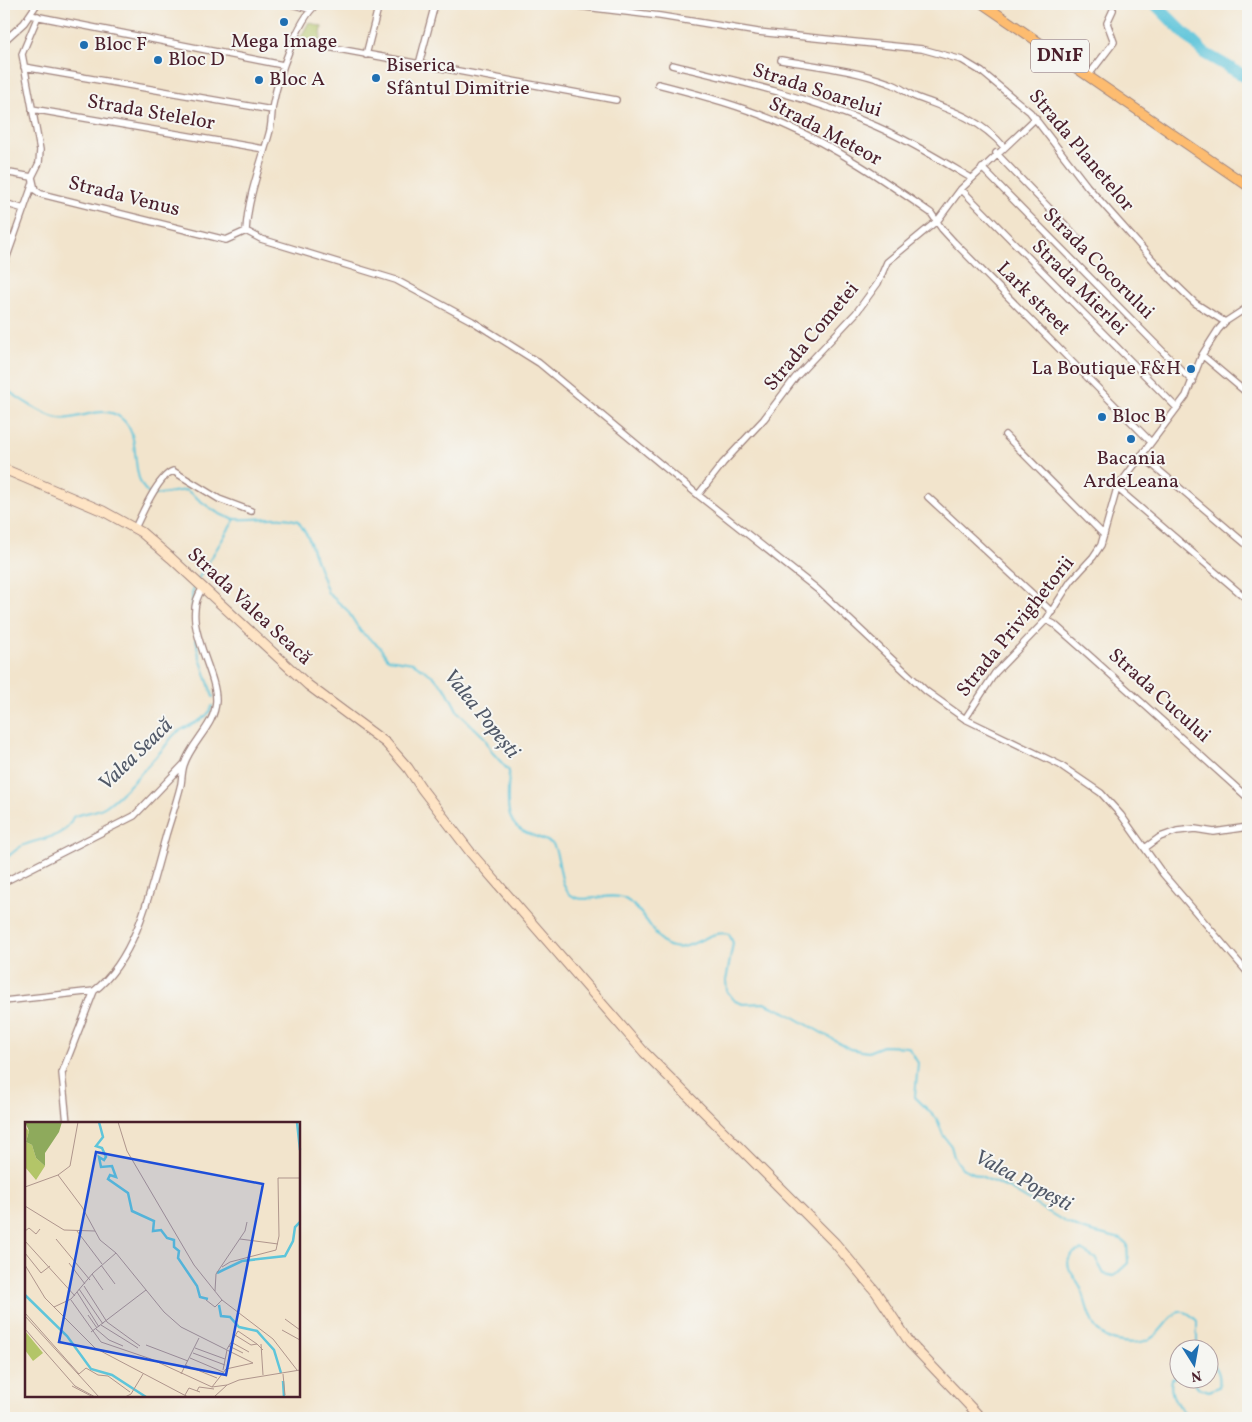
<svg xmlns="http://www.w3.org/2000/svg" width="1252" height="1422" font-family="Vollkorn,serif">
<style>
.green{fill:#b3c568;stroke:#7e724a}
.lines{fill:none;stroke-linecap:round;stroke-linejoin:round}
.stream{stroke:#5ec5da;stroke-width:2}
.river{stroke:#5ec5da;stroke-width:12}
.minor-casing{stroke:#9e827c;stroke-width:8}
.secondary-casing{stroke:#9e827c;stroke-width:11}
.primary-casing{stroke:#9e827c;stroke-width:11}
.minor{stroke:#fff;stroke-width:5.5}
.secondary{stroke:#fee4c5;stroke-width:9}
.primary{stroke:#fdbc6f;stroke-width:9}
.poi-dot{fill:#1f6fb2;stroke:#f6f6f2;stroke-width:2}
.labels{text-anchor:middle;dominant-baseline:central;stroke-width:4;stroke-linejoin:round;paint-order:stroke}
.shield{fill:#f6f6f2;stroke:#7e6067;stroke-width:1}
.shield-label{font-size:19px;font-weight:bold;fill:#4a1f2b}
.poi-label{font-size:20px;fill:#4a1f2b;stroke:#f6f6f2;text-anchor:start}
.street-label{font-size:20px;fill:#4a1f2b;stroke:#f6f6f2}
.water-label{font-size:21px;font-style:italic;fill:#515968;stroke:#f6f6f2}
.inset-river{fill:none;stroke:#5ec5da;stroke-width:2.5}
.inset-road{fill:none;stroke:#af958c;stroke-width:1}
.view{fill:#1d4ed8;fill-opacity:0.15;stroke:#1d4ed8;stroke-width:2.5}
.inset-edge{fill:none;stroke:#4a1f2b;stroke-width:2.5}
</style>
<rect width="100%" height="100%" fill="#f6f6f2"/>
<filter id="ink" filterUnits="userSpaceOnUse"><feTurbulence type="fractalNoise" baseFrequency=".02" numOctaves="2"/><feDisplacementMap in="SourceGraphic" scale="10" xChannelSelector="R" yChannelSelector="G"/><feConvolveMatrix kernelMatrix="1 2 1 2 8 2 1 2 1" color-interpolation-filters="sRGB"/></filter>
<filter id="wash" filterUnits="userSpaceOnUse"><feTurbulence type="fractalNoise" baseFrequency=".0096" numOctaves="4" result="noise"/><feDisplacementMap in="SourceGraphic" scale="20" xChannelSelector="R" yChannelSelector="G"/><feGaussianBlur stdDeviation="1.12" result="paint"/><feColorMatrix in="noise" values="0 0 0 0 0 0 0 0 0 0 0 0 0 0 0 0 0 1.4 0 .05"/><feComposite in="paint" operator="in"/></filter>
<g filter="url(#wash)">
<rect width="100%" height="100%" fill="#f2e4cc"/>
<path class="green" d="M309 22 322 27 320 42 300 39Z"/>
<g class="lines">
<path class="stream" d="M4 388C19 398 36 411 54 417 75 424 102 402 121 418 144 436 127 475 149 494
M154 495 186 490C201 500 217 517 236 519 257 521 278 514 298 521L308 537 328 593 347 610 361 632 379 646 388 659 413 663 433 676 447 691 458 712 484 737 492 752 509 771C509 788 502 820 521 830 531 836 543 838 553 844 561 858 558 878 567 891 579 908 607 891 623 898 640 906 651 929 663 943 687 959 706 928 729 934L733 943 726 981 727 991 735 1001 743 1004 764 1003 785 1012 850 1049 868 1052 883 1046 908 1047 918 1063 915 1097 937 1119 943 1135 951 1146 954 1157 962 1168 1010 1189 1067 1223 1084 1230 1121 1239 1127 1244 1128 1263 1114 1276 1104 1274 1096 1259 1081 1250C1075 1252 1071 1253 1069 1259 1065 1268 1076 1278 1080 1286 1089 1306 1088 1335 1116 1341 1125 1343 1141 1344 1150 1339 1167 1331 1174 1295 1197 1321V1343L1200 1350
M198 579 235 519
M193 610 192 594 195 585
M196 637 198 652 213 697
M4 860C9 856 14 851 20 847 38 837 64 841 73 817 84 812 95 813 106 806 126 791 144 770 161 751 166 746 170 738 176 733 188 724 207 722 212 706
M1180 1376 1172 1379C1168 1397 1179 1404 1188 1418
M1192 1380 1199 1388 1209 1391 1219 1387C1221 1375 1218 1369 1210 1360"/>
<path class="river" d="M1155 4 1204 53 1248 78"/>
</g>
</g>
<g filter="url(#ink)">
<g class="lines">
<defs>
<path id="minor" d="M291 4 309 9
M561 4 660 16 758 32 922 49 962 60 982 72 1030 112 1087 186 1168 277 1195 303 1225 322
M30 15 283 65
M4 41 24 23 37 4
M295 41 616 100
M366 55 379 4
M781 60C816 66 855 70 889 83 899 86 907 93 916 97 950 110 979 118 1004 147
M419 64 435 4
M672 65C737 81 804 96 866 122 903 137 937 158 971 178
M24 67 272 110
M1088 76 1114 42 1107 23 1113 10
M658 84C701 95 745 107 785 125 836 147 885 181 931 213L942 229 954 242 1150 441
M32 109 264 149
M996 153 1078 238
M982 168 1193 382
M4 172 32 177
M32 177 35 190 41 194 226 240 246 231
M32 177 39 163 40 150 22 54 38 16
M961 189 1177 408
M4 203 24 209
M246 231 261 239 396 280 472 321 539 363 698 495 817 589 926 691 965 719 1060 765 1101 793 1121 815 1163 874 1248 973
M246 231C248 196 260 167 269 134 272 125 271 114 273 104 278 78 297 20 317 4
M4 236 13 239
M4 265 33 183
M1202 355 1248 394
M1005 435 1104 535
M1141 455 1248 546
M1117 488 1248 600
M698 495 723 463 764 419 795 378 856 313 878 283 887 262 938 220 961 189 1036 118
M928 497 1052 612
M135 528C142 514 158 476 173 471L219 499 251 511
M1046 620 1054 624 1089 655 1248 798
M965 719 995 673 1046 620 1071 581 1093 557 1101 545 1117 488 1186 396 1202 355 1218 330 1225 322 1248 307
M1145 848 1160 837 1177 831 1195 829 1214 832 1248 827
M4 882 134 816 184 764
M4 1001 94 991C137 958 152 885 166 835 171 818 177 801 181 784 182 777 182 771 184 765 191 742 215 726 216 701 217 669 178 620 203 588
M67 1123 62 1073 94 991"/>
<path id="secondary" d="M4 469 103 511 141 532 171 558 308 685 386 743 408 768 422 789 471 853 644 1052 835 1243 876 1292 910 1343 981 1418"/>
<path id="primary" d="M983 4 1248 186"/>
</defs>
<use href="#minor" class="minor-casing"/>
<use href="#secondary" class="secondary-casing"/>
<use href="#primary" class="primary-casing"/>
<use href="#minor" class="minor"/>
<use href="#secondary" class="secondary"/>
<use href="#primary" class="primary"/>
</g>
</g>
<g class="poi-dot">
<circle cx="284" cy="22" r="5"/>
<circle cx="84" cy="45" r="5"/>
<circle cx="158" cy="60" r="5"/>
<circle cx="376" cy="78" r="5"/>
<circle cx="259" cy="80" r="5"/>
<circle cx="1191" cy="369" r="5"/>
<circle cx="1102" cy="417" r="5"/>
<circle cx="1131" cy="439" r="5"/>
</g>
<g class="labels">
<rect class="shield" x="1031" y="39.5" width="58" height="33" rx="4"/>
<g class="shield-label">
<text x="1060" y="56">DN1F</text>
</g>
<g class="poi-label">
<text x="284" y="42" text-anchor="middle">Mega Image</text>
<text x="94" y="45">Bloc F</text>
<text x="168" y="60">Bloc D</text>
<text x="386" y="66">Biserica<tspan x="386" dy="23">Sfântul Dimitrie</tspan></text>
<text x="269" y="80">Bloc A</text>
<text x="1181" y="369" text-anchor="end">La Boutique F&amp;H</text>
<text x="1112" y="417">Bloc B</text>
<text x="1131" y="459" text-anchor="middle">Bacania<tspan x="1131" dy="23">ArdeLeana</tspan></text>
</g>
<g class="street-label">
<text transform="translate(817 91) rotate(18)">Strada Soarelui</text>
<text transform="translate(151 113) rotate(10)">Strada Stelelor</text>
<text transform="translate(825 132) rotate(28)">Strada Meteor</text>
<text transform="translate(1081 151) rotate(50)">Strada Planetelor</text>
<text transform="translate(124 197) rotate(14)">Strada Venus</text>
<text transform="translate(1098 264) rotate(45)">Strada Cocorului</text>
<text transform="translate(1079 288) rotate(45)">Strada Mierlei</text>
<text transform="translate(1033 299) rotate(45)">Lark street</text>
<text transform="translate(812 337) rotate(-50)">Strada Cometei</text>
<text transform="translate(249 607) rotate(43)">Strada Valea Seacă</text>
<text transform="translate(1016 627) rotate(-51)">Strada Privighetorii</text>
<text transform="translate(1159 696) rotate(42)">Strada Cucului</text>
</g>
<g class="water-label">
<text transform="translate(481 714) rotate(51)">Valea Popești</text>
<text transform="translate(136 755) rotate(-44)">Valea Seacă</text>
<text transform="translate(1023 1181) rotate(28)">Valea Popești</text>
</g>
</g>
<g transform="translate(25 1122)">
<rect width="275" height="275" fill="#f2e4cc"/>
<path d="M0 5 4 9 1 20 7 23 11 36 20 44 11 58 0 45ZM0 209 18 231 8 239 0 228Z" fill="#b3c568"/>
<path d="M0 0H37L34 10 20 31V44L11 36 7 23 1 20 4 9Z" fill="#8eaa5c"/>
<path class="inset-river" d="M74 0 78 15 71 24 77 26 81 35 79 38 74 35 76 45 87 44 91 55 85 53 83 57 103 71 107 89 129 99 128 109 136 108 142 116 149 118V125L154 129 153 136 172 164 175 175 183 177M272 0 275 28M192 151 217 139 260 134 268 119 270 105 275 100M0 173 42 214 66 247 87 253 121 275M194 183 196 194 205 195 214 205 232 209 240 218 249 228 256 251M258 259 259 275"/>
<path class="inset-road" d="M53 0 45 44 33 53 57 85 75 118 91 131 139 190 156 205 228 241M93 0 102 29 169 143 197 178 248 217 272 248M0 65 33 53M0 84 39 108 70 109M0 109 4 106 11 112 15 107M52 109 77 142M31 117 65 158M215 117 253 122M0 119 50 174M0 131 16 151 25 144M44 141 60 162M0 143 20 176 70 226 163 275M76 143 90 162M197 145 205 140 251 128 254 114 253 56H275M67 152 78 168M59 164 82 200 115 224M54 167 78 202M190 169 191 152 220 109 222 100M52 170 74 205M46 178 76 220 126 237 187 265 202 263M181 178 190 185 197 178M29 185 46 177 68 151 91 131M0 191 54 252 61 246 73 253 83 254 105 270M63 193 72 206M0 194 74 275M260 197 275 208M76 203 113 226M0 207 50 264 70 275M71 207 84 218 98 224M257 208 275 218M66 210 121 168M210 213 226 223 232 222 238 228M206 220 224 230M236 222 238 253M121 223 163 239M204 224 218 231M170 226 200 237M202 227 213 209 232 222M168 231 200 243M165 236 198 250M160 243 192 256M198 248 202 228M156 252 174 216M258 252 260 273M47 264 68 275M187 265 201 247 228 241M172 269 174 265 189 267M160 273 164 266 175 270M100 275 106 272 118 252M189 275 202 263 214 258 275 248"/>
<path class="view" d="M71 30 238 62 201 253 34 220Z"/>
<rect width="275" height="275" class="inset-edge"/>
</g>
<rect width="1252" height="1422" fill="none" stroke="#f6f6f2" stroke-width="20"/>
<g transform="translate(1194 1364) rotate(169)"><circle r="24" fill="#f6f6f2" stroke="#b1a0a2"/>
<path d="M0-4L9 19L0 12L-9 19Z" fill="#1f6fb2"/>
<text y="-8" font-size="14" font-weight="bold" text-anchor="middle" fill="#4a1f2b">N</text>
</g>
</svg>
